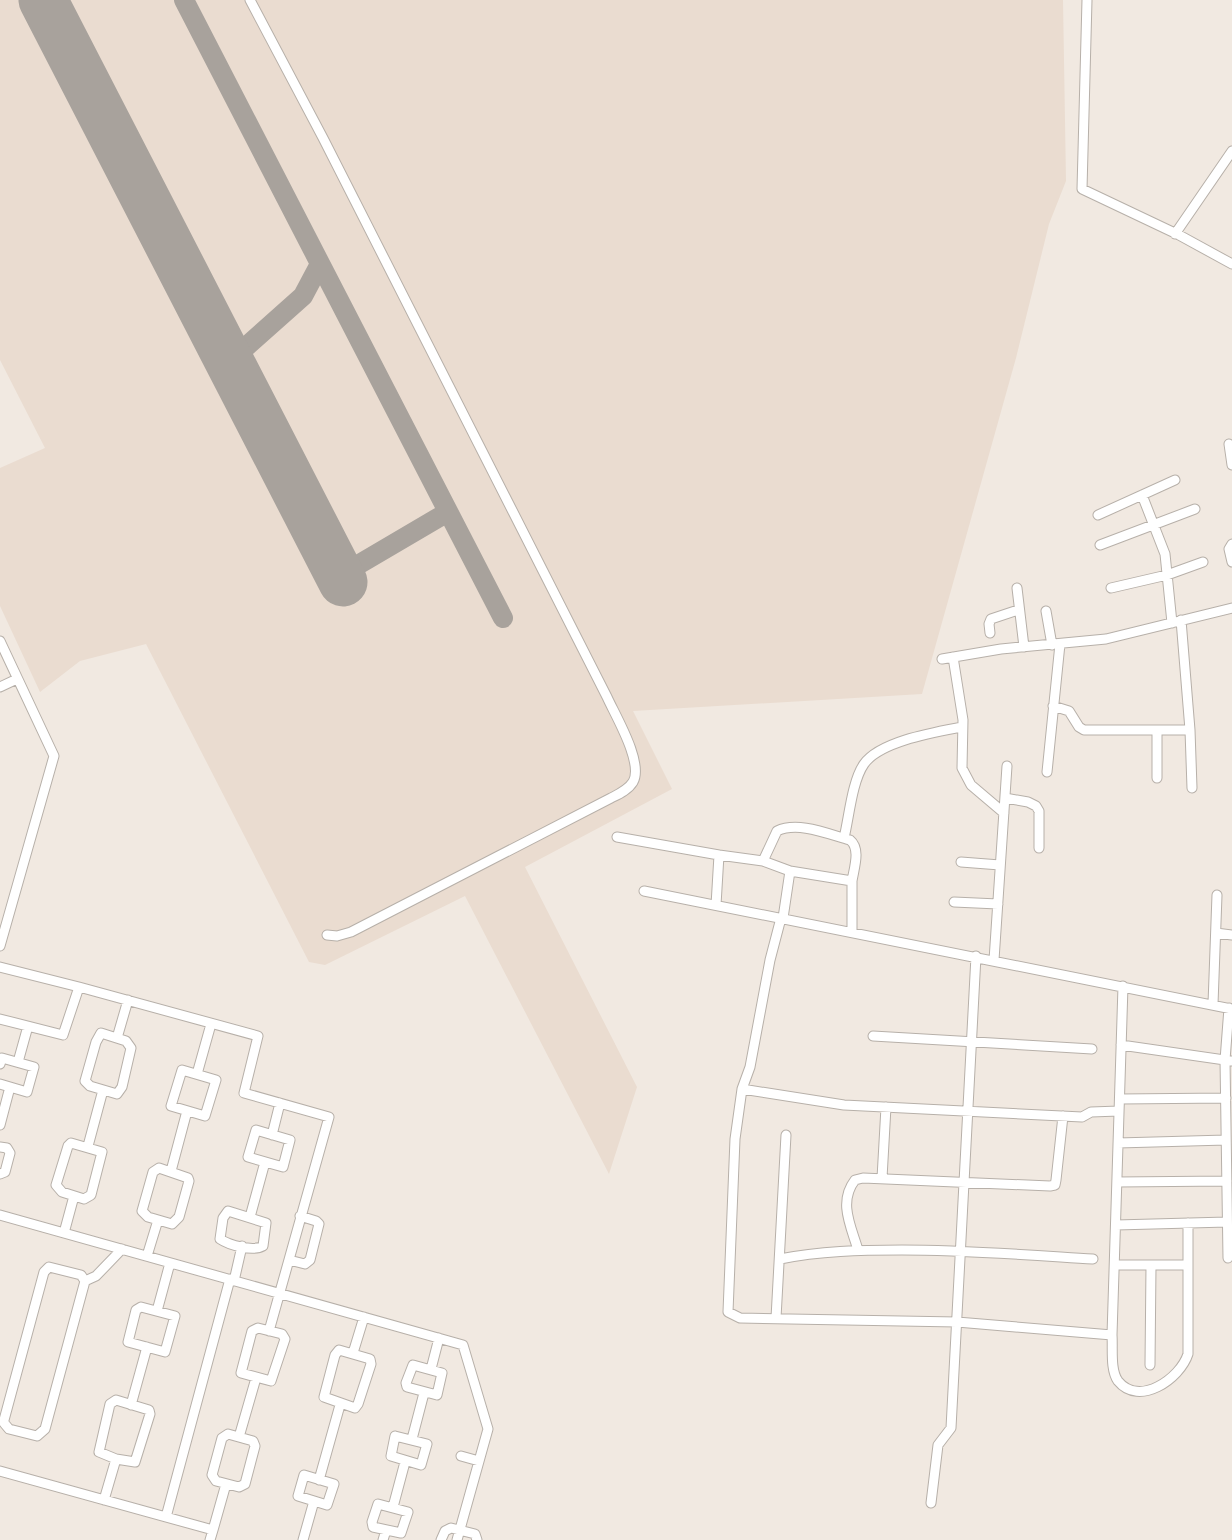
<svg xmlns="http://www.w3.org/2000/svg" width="1232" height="1540" font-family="Helvetica,sans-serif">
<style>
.built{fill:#eadcd0}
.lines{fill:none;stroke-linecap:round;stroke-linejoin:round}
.taxiway{stroke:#a8a29c;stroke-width:20}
.runway{stroke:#a8a29c;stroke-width:49}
.street-casing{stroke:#b7b0a9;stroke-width:11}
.street{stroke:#fff;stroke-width:9}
</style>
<rect width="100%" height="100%" fill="#f1e9e1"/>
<path class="built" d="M0 0H1063L1066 181 1049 224 1016 358 922 694 633 711 672 789 525 867 637 1087 609 1174 465 896 325 965 309 962 146 644 80 661 40 692 0 606V468L45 448 0 360Z"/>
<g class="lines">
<path class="taxiway" d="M184 0 503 618
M229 362 303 296 320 264
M339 576 448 512"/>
<path class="runway" d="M43 0 343 582"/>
<defs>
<path id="street" d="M250 0 323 138 607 697C615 715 644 763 633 782 628 790 619 794 611 798L351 932 337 936 327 935
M1087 0 1082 189 1179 235 1232 264
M1175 234 1232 151
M1229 444 1232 465
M1142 495 1165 554 1172 623
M1098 515 1175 480
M1232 544 1229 549 1232 562
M1100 545 1195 509
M1017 588 1024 647
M1111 588 1167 575 1203 562
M1046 611 1052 645
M990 633 989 624 991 619 1018 610
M0 641 54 756 0 946
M953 657 963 720 962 768 971 785 1004 813
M942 659 1001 649 1106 639 1232 608
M0 687 17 679
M1053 706 1069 711 1079 727 1084 730H1190L1181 620
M1190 730 1192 788
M1047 772 1060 644
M1157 778V730
M1005 798 1028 802 1036 806 1039 811V848
M617 837 719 855 716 905
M844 838C849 818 852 781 864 764 880 741 936 732 962 727
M719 855 763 861 790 871
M763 861 777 831C798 821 828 834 850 840 861 849 854 868 852 881
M961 862 1000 865
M644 891 1232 1009
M954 902 998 904
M781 918 770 960 750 1067 742 1089 735 1139 728 1312 740 1318 957 1322 1112 1335
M783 918 790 871 852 881V932
M1216 933 1232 935
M994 960 1007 766
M0 967 79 987
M1123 986 1112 1335C1113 1348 1110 1370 1118 1381 1139 1407 1180 1379 1188 1354V1223
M1213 1004 1217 895
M0 1019 63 1035 79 987 258 1036 244 1093 329 1117 269 1331
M101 1033 126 1041 131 1048 122 1087 117 1094 90 1086 85 1081 96 1042Z
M873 1036 1092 1049
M117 1038 128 1000
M1121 1045 1232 1061
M18 1062 28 1026
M0 1064 2 1058 34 1067 27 1092 0 1084
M182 1070 216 1080 205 1116 171 1106Z
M197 1074 211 1024
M742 1089 844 1105 1082 1117 1091 1112 1119 1111
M1120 1099 1226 1098
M0 1125 10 1087
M256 1130 290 1140 283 1167 248 1157Z
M272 1135 280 1103
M71 1143 102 1152 91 1195 84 1199 62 1192 56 1185 68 1146Z
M1118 1143 1226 1140
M88 1146 103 1090
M0 1147 7 1148 10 1153 5 1172 0 1174
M159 1168 188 1178 189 1181 179 1217 172 1224 148 1217 142 1211 153 1172Z
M171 1171 187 1111
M882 1178 886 1107
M1117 1182 1227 1181
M228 1211 266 1223 263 1246C253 1252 229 1245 220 1239L223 1218Z
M0 1215 463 1345 488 1429 457 1540
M250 1217 265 1162
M1116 1225 1227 1222
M64 1233 74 1196
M858 1250C851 1226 838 1202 855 1180L863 1178 1050 1186 1055 1185 1056 1180 1063 1116
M147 1256 158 1220
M1228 1258 1225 1060 1229 1008
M780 1259C820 1251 860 1250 902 1250 965 1250 1029 1255 1093 1259
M289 1260 305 1264 310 1260 319 1224 316 1221 300 1216
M1115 1265H1187
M49 1267 81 1275 85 1281 45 1429 37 1436 9 1429 4 1423V1420L44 1272Z
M85 1281 96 1276 122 1249
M234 1281 242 1246
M141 1307 175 1316 165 1352 128 1342 136 1310Z
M157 1311 170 1263
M776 1318 786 1135
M258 1328 282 1334 285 1339 271 1381 241 1373 252 1331Z
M339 1350 370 1359 371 1364 358 1404 355 1408 324 1397 335 1355Z
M353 1353 364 1317
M413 1365 442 1373 437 1395 407 1387 406 1383Z
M1150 1365 1151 1266
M431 1369 439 1338
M116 1400 149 1410 150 1414 135 1462 116 1459 99 1452 110 1404Z
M131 1405 147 1347
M228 1434 253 1441 255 1446 245 1484 239 1487 216 1481 212 1475 222 1438Z
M395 1436 427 1444 421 1465 391 1456Z
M239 1437 256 1378
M412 1439 424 1393
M461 1456 479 1461
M0 1471 213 1530 210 1540
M304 1475 334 1484 327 1505 298 1496Z
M319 1480 340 1405
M104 1500 116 1459
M931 1503 938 1445 951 1428 976 956
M378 1504 408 1512 401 1533 373 1527 372 1522Z
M393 1507 405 1462
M166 1517 230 1279
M213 1530 226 1484
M303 1540 314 1501
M383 1540 386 1530
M441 1540 445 1531 451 1528 475 1534 477 1540"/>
</defs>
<use href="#street" class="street-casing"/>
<use href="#street" class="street"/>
</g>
</svg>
